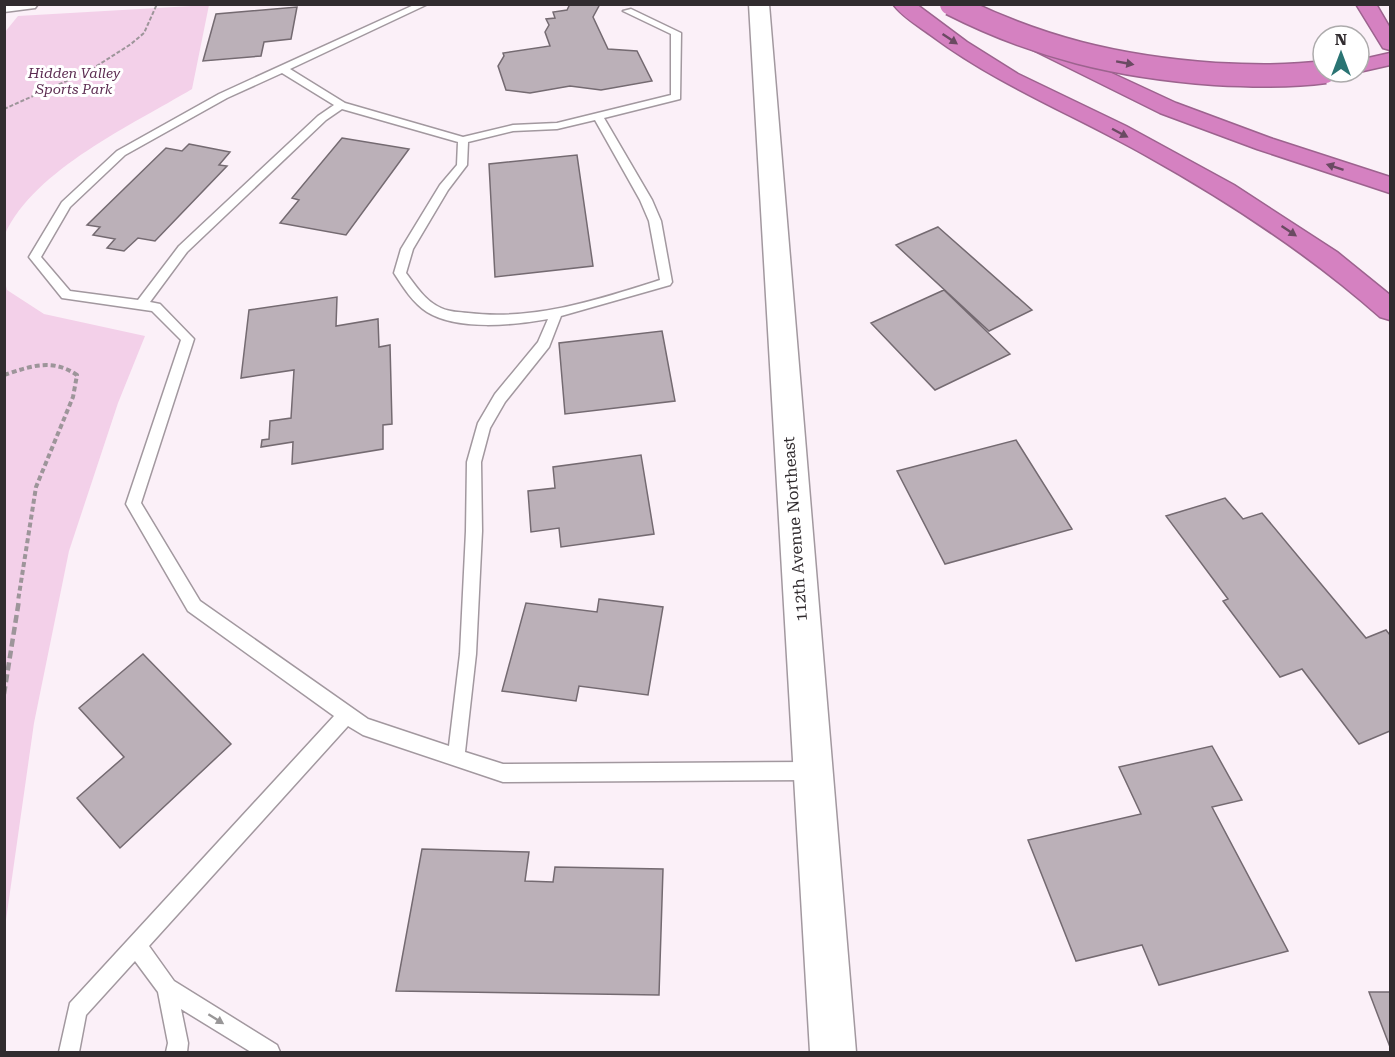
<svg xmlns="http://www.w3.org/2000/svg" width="1395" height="1057" font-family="'Roboto Serif',serif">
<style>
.green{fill:#f3d0e9}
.building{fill:#bbb0b8;stroke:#746a71;stroke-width:1.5}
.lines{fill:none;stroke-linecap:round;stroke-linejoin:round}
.lane-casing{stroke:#a2989f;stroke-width:3}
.secondary-casing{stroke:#a2989f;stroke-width:3}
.highway-casing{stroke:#9c638e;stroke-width:3}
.path-far2{stroke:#9d959a;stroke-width:2;stroke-dasharray:4 2;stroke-linecap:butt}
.path-far1{stroke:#9d959a;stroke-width:4;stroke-dasharray:5 3;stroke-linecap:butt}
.path{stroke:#9d959a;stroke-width:4.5;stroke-dasharray:8 4;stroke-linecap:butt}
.lane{fill:#fff;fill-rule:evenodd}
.secondary{fill:#fff;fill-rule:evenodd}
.highway{fill:#d581c1;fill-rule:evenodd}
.highway-bridge-casing{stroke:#9c638e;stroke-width:25;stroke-linecap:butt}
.highway-bridge{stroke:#d581c1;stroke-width:22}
.oneway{fill:#6a4a62}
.oneway2{fill:#989697}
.labels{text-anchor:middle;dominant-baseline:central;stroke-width:6;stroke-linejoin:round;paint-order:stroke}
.far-park-label{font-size:14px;font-style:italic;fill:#5d2d52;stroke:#fff}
.street-label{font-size:16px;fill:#312c2f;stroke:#fff}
</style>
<rect width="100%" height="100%" fill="#fbf0f8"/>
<path class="green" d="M209 5 192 89C132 125 35 169 5 234V32L18 16Z
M5 282 7 290 44 314 145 336 118 403 69 551 34 723 5 927Z"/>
<path class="building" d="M570 4H600L593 17 608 49 637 51 652 81 601 90 570 86 530 93 506 90 498 66 504 56 503 53 550 46 545 32 549 25 546 19 555 18 553 12 567 10Z
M297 7 291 39 264 42 261 56 203 61 216 14Z
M342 138 409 149 346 235 280 223 299 200 292 198Z
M189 144 230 152 219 165 227 166 155 241 138 238 124 251 107 248 115 239 93 235 100 227 87 225 166 148 182 151Z
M577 155 593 266 495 277 489 164Z
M938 227 1032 310 989 331 896 245Z
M944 290 1010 354 935 390 871 323Z
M337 297 336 326 378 319 379 347 390 345 392 424 383 425V449L292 464 293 442 261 447 262 440 269 439 270 421 291 418 294 370 241 378 249 310Z
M662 331 675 401 565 414 559 343Z
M1016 440 1072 529 945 564 897 471Z
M641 455 654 534 561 547 559 528 531 532 528 491 555 488 553 467Z
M1225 498 1243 519 1262 513 1366 638 1386 630 1390 635V731L1359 744 1302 669 1280 677 1223 601 1228 599 1166 516Z
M599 599 663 607 648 695 579 686 576 701 502 691 526 603 597 612Z
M143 654 231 744 120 848 77 798 124 757 79 708Z
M1212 746 1242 800 1212 807 1288 951 1159 985 1142 945 1076 961 1028 840 1141 814 1119 767Z
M422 849 529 852 525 881 553 882 555 867 663 869 659 995 396 991Z
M1369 992H1390V1047Z"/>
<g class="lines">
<defs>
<path id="lane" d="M416 4H428L290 69 345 103 463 137 513 125 557 123 671 95V34L623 11 631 9 681 33 680 99 604 118 652 200 661 221 672 282 670 285 561 316 549 347 505 402 490 428 481 462 482 531 476 654 465 752 503 764 812 762 818 765 821 771 818 777 812 780 503 782 363 735 348 726 149 946 174 981 277 1045 280 1052H251L181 1009 188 1043 187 1052H166L168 1043 158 992 135 961 86 1015 79 1052H59L70 1003 334 716 188 611 126 504 181 340 152 311 62 298 29 257 62 202 117 151 219 94ZM282 73 334 105 318 116 179 246 138 300 70 291 41 257 70 207 125 155 227 98ZM342 109 458 142 457 165 440 185 401 249 394 273C403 287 413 303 427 312 457 331 515 325 548 319L538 342 495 394 478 423 467 462 466 531 460 654 449 746 368 719 200 601 141 503 194 339 160 304 150 302 187 252 326 120ZM595 120 640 200 649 221 660 280C597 300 534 321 468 313 459 312 449 312 441 308 425 301 416 286 406 273L413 249 448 190 467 165 468 142 513 131 557 129Z"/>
<path id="secondary" d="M4 4H38L35 8 4 12Z
M749 4H769L856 1052H810Z"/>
<path id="highway" d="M893 4H916L967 42 1018 74 1126 126 1234 185 1337 252 1390 295V320L1380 317C1308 253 1229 202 1145 155 1074 115 998 85 932 36 920 27 902 17 893 4Z
M1356 4H1376L1390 28V50L1383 48Z
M1036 38 1176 103 1273 139 1390 177V193L1257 149 1160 113 1029 48 1026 44 1029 40Z
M1390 53V65L1359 72H1357L1359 60Z"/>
</defs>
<use href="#lane" class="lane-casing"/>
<use href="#secondary" class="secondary-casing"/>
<use href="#highway" class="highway-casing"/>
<path class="path-far2" d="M4 109 89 71 131 44 144 33 157 4"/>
<path class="path-far1" d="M4 375C31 366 52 358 77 375L73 397 36 487 18 601"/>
<path class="path" d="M4 694 19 600"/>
<use href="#lane" class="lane"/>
<use href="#secondary" class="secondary"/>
<use href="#highway" class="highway"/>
<defs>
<path id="highway-bridge" d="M951 4C1038 48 1118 67 1215 74 1252 76 1288 77 1325 72"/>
</defs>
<use href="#highway-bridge" class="highway-bridge-casing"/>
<use href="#highway-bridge" class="highway-bridge"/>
</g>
<defs><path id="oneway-solid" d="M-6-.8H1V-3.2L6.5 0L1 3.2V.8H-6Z" transform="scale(1.5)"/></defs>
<g class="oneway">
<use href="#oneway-solid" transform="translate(950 39) rotate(34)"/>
<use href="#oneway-solid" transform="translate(1125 63) rotate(10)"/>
<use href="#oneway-solid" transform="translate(1120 133) rotate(28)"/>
<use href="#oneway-solid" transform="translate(1335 167) rotate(-162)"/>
<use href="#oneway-solid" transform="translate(1289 231) rotate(34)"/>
</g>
<use class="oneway2" href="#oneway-solid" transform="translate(216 1019) rotate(32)"/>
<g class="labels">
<g class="far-park-label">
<text x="74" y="73">Hidden Valley<tspan x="74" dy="16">Sports Park</tspan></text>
</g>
<g class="street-label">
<text transform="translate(795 529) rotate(-94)">112th Avenue Northeast</text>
</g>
</g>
<rect width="1395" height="1057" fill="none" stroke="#312c2f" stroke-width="12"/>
<g transform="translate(1341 54)"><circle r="28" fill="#ffffff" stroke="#adabac" stroke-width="1.5"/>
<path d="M0-4.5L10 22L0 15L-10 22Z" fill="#2a7473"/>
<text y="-9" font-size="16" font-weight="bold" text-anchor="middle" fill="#312c2f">N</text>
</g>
</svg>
